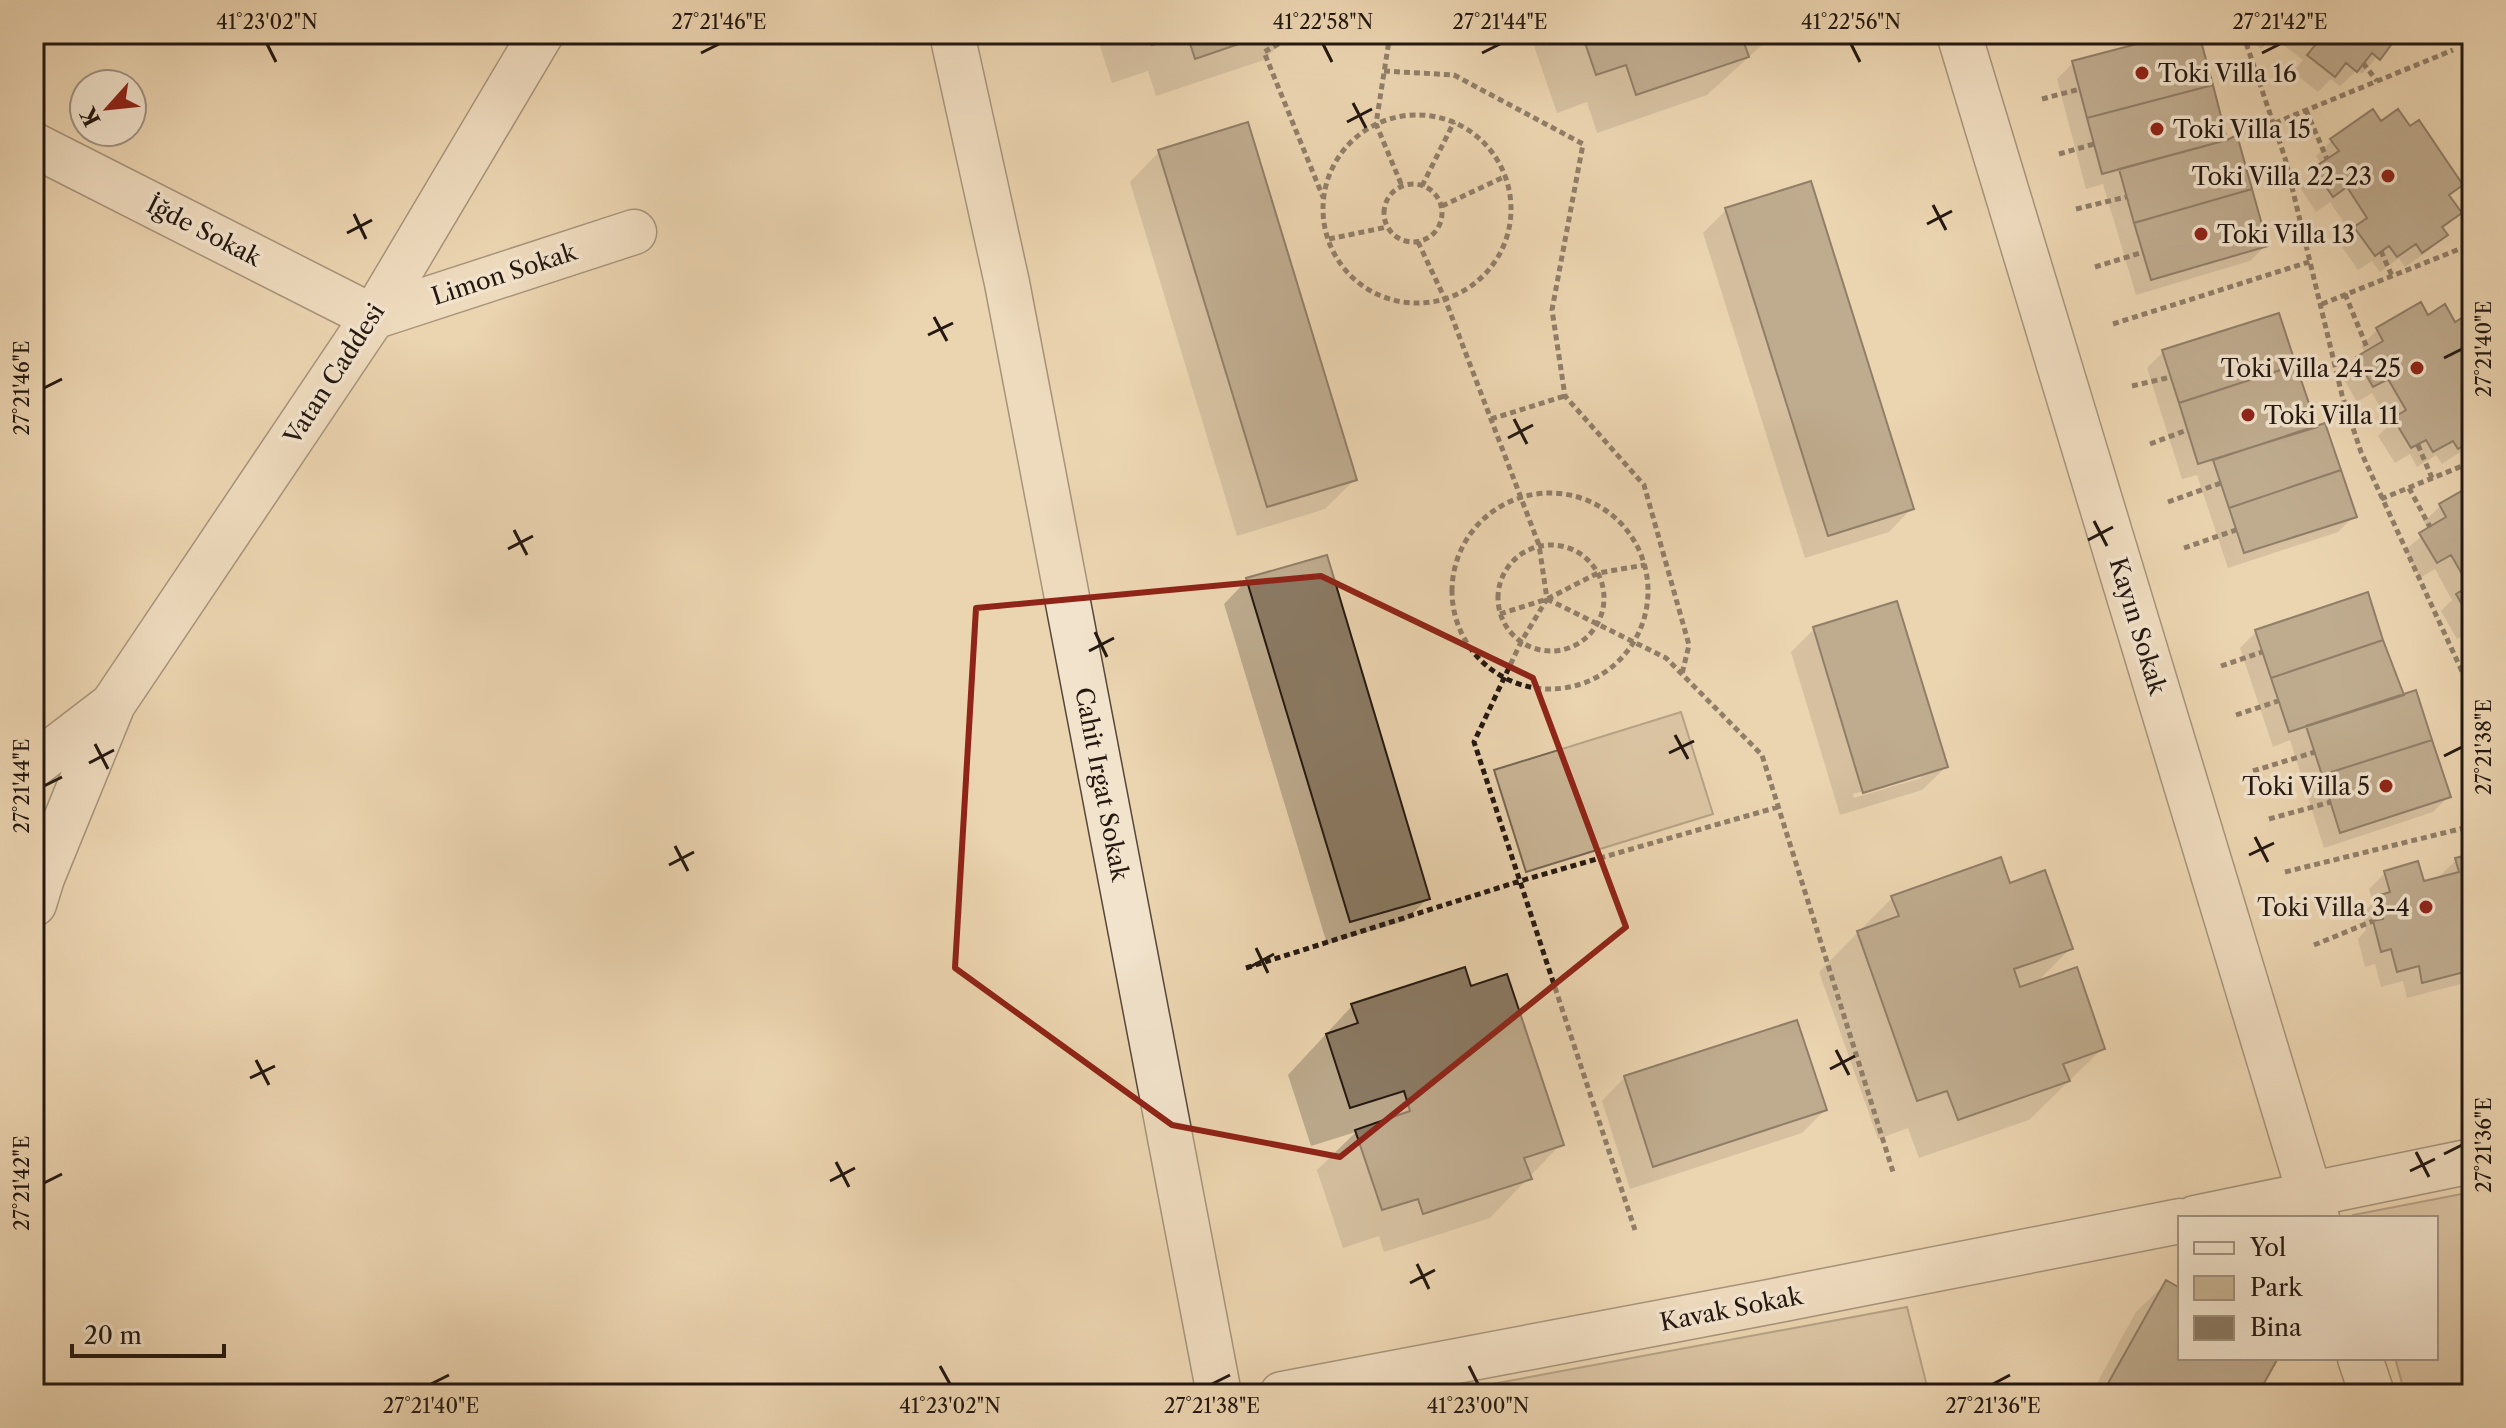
<svg xmlns="http://www.w3.org/2000/svg" width="2506" height="1428" font-family="'Libre Caslon Text',serif">
<style>
.green{fill:#c9b495;stroke:#766653;stroke-width:2}
.shadow{fill:#0003;fill-rule:evenodd}
.building{fill:#8b7a64;stroke:#241811;stroke-width:2}
.lines{fill:none;stroke-linecap:round;stroke-linejoin:round}
.minor-casing{stroke:#564739;stroke-width:47}
.tertiary-casing{stroke:#564739;stroke-width:47}
.path{stroke:#241811;stroke-width:5;stroke-dasharray:6 4;stroke-linecap:butt}
.minor{stroke:#f2e3cc;stroke-width:44}
.tertiary{stroke:#f2e3cc;stroke-width:44}
.marked{fill:none;stroke:#8f2418;stroke-width:6;stroke-linejoin:round}
.ticks{fill:none;stroke:#241811;stroke-width:3}
.poi-dot{fill:#8f2418;stroke:#f2e3cc;stroke-width:3}
.labels{text-anchor:middle;dominant-baseline:central;stroke-width:7;stroke-linejoin:round;paint-order:stroke}
.poi-label{font-size:24px;fill:#241811;stroke:#f2e3cc;text-anchor:start}
.street-label{font-size:24px;fill:#241811;stroke:#f2e3cc}
.neatline{fill:none;stroke:#241811;stroke-width:3}
.ticks-label{font-size:20px;text-anchor:middle;fill:#241811}
</style>
<rect width="100%" height="100%" fill="#ebd4b0"/>
<filter id="stains"><feTurbulence type="fractalNoise" baseFrequency=".0025" numOctaves="4"/><feColorMatrix values="0 0 0 0 .2 0 0 0 0 .09 0 0 0 0 .02 0 0 0 .5 -.17"/></filter>
<radialGradient id="worn" r=".72"><stop offset=".6" stop-color="#630" stop-opacity="0"/><stop offset="1" stop-color="#630" stop-opacity=".3"/></radialGradient>
<path class="green" d="M1681 712 1713 814 1526 872 1494 770Z
M2472 1192V1394H2405L2395 1358H2436V1218H2354L2353 1215Z
M1907 1307 1929 1394H1438Z"/>
<path class="shadow" d="M1096 34H1290L1264 60 1156 96 1148 71 1112 83Z
M1530 34H1774L1707 95 1597 133 1587 102 1557 113Z
M2183 34H2197L2226 143 2266 245 2250 261 2136 295 2103 184 2086 189 2057 79 2073 63Z
M2242 34H2395L2396 35 2362 74 2357 70 2340 86 2331 79 2318 92 2293 72 2303 60 2273 37 2261 49Z
M2381 123 2461 184 2448 197 2460 213 2442 230 2445 235 2429 250 2405 267 2399 258 2380 272 2372 261 2358 270 2340 244 2351 233 2330 202 2316 212 2299 186 2322 165 2316 156 2332 140Z
M1159 152 1355 479 1325 509 1237 536 1130 182Z
M1726 210 1912 508 1889 532 1805 558 1703 233Z
M2420 305 2427 317 2472 333V444L2442 464 2436 455 2417 467 2410 454 2395 463 2378 436 2390 424 2372 393 2357 402 2341 374 2366 354 2361 346 2377 330Z
M2163 352 2316 429 2354 516 2338 532 2228 568 2197 475 2182 479 2147 368Z
M2472 488V631L2457 639 2441 611 2452 600 2435 569 2420 578 2405 550 2429 530 2424 522 2440 506Z
M1247 580 1428 898 1405 921 1327 944 1224 604Z
M1814 629 1946 767 1922 790 1840 815 1791 652ZM1921 774V778L1854 798 1853 794Z
M2256 632 2403 697 2449 796 2433 812 2324 848 2290 740 2273 747 2240 648Z
M2472 856V981L2407 998 2403 981 2381 987 2375 964 2365 967 2358 939 2366 930 2362 914 2373 903 2369 889 2385 873 2422 884 2441 879 2440 876 2456 860Z
M2009 885 2071 948 2034 985 2103 1048 2029 1120 1919 1158 1908 1128 1878 1139 1819 972 1892 898Z
M1470 988 1561 1144 1490 1218 1384 1252 1379 1236 1343 1248 1317 1170 1356 1132 1311 1146 1288 1075 1352 1006Z
M1625 1077 1825 1110 1802 1133 1630 1189 1602 1101Z
M2166 1283 2180 1290V1358H2276L2256 1394H2091L2136 1312Z"/>
<path class="building" d="M1148 34H1184L1152 45Z
M1187 34H1268L1195 59Z
M1582 34H1760L1743 40 1749 57 1636 95 1626 65 1596 75Z
M2175 34H2199L2213 85 2087 118 2072 61Z
M2305 34H2399L2380 60 2372 53 2357 72 2346 63 2335 77 2307 55 2317 43Z
M2213 85 2227 140 2102 174 2087 118Z
M2373 109 2381 121 2398 109 2410 126 2419 120 2463 185 2449 195 2462 213 2442 227 2448 235 2422 253 2416 244 2397 257 2389 246 2375 256 2354 227 2367 218 2347 187 2333 197 2313 168 2339 151 2330 139Z
M1248 122 1357 480 1267 507 1158 150Z
M2237 135 2252 189 2134 223 2119 169 2227 140Z
M1811 181 1914 509 1828 536 1725 208Z
M2252 189 2268 246 2151 280 2134 223Z
M2421 302 2428 315 2445 304 2455 322 2465 316 2472 329V441L2458 449 2453 441 2433 452 2426 440 2411 448 2393 418 2406 410 2388 379 2373 387 2356 357 2383 341 2376 328Z
M2279 313 2296 365 2179 403 2162 350Z
M2296 365 2317 427 2198 464 2179 403Z
M2325 423 2341 470 2229 508 2213 460Z
M2341 470 2357 517 2244 553 2229 508Z
M2472 485V622L2456 594 2469 586 2451 555 2437 563 2419 533 2446 517 2439 504Z
M1327 555 1430 899 1350 922 1246 578Z
M2368 592 2383 640 2271 678 2255 630Z
M1897 601 1948 767 1863 793 1813 627Z
M2383 640 2404 695 2289 732 2271 678Z
M2416 690 2432 740 2322 775 2306 726Z
M2432 740 2451 797 2340 833 2322 775Z
M2472 854V970L2422 983 2419 966 2397 972 2391 949 2381 952 2373 921 2383 919 2377 896 2390 892 2384 871 2418 861 2424 881 2459 872 2455 858Z
M2001 857 2010 883 2045 870 2073 949 2014 969 2020 987 2077 967 2105 1049 2063 1064 2070 1081 1958 1120 1947 1091 1917 1101 1857 931 1899 916 1891 896Z
M1465 967 1471 986 1507 974 1564 1145 1524 1158 1532 1179 1423 1214 1418 1199 1382 1210 1355 1130 1410 1111 1404 1091 1350 1108 1326 1034 1358 1023 1351 1004Z
M1797 1020 1827 1110 1653 1167 1624 1076Z
M2166 1280 2180 1288V1358H2278L2258 1394H2102Z"/>
<g class="lines">
<defs>
<path id="minor" d="M952 34 1007 283 1219 1394
M1959 34 2317 1218
M34 145 373 317 634 232
M2195 1218 2472 1161
M2360 1358 2372 1394
M1282 1394 1774 1301 2180 1221"/>
<path id="tertiary" d="M34 765 111 706
M34 904 42 878 113 704 373 317 541 34"/>
</defs>
<use href="#minor" class="minor-casing"/>
<use href="#tertiary" class="tertiary-casing"/>
<path class="path" d="M1296 34 1264 52 1323 197
M1390 34 1376 124 1402 186
M2243 34 2285 158 2342 395 2361 452 2472 693
M2023 38 2048 34
M2363 63 2377 81
M1384 71 1454 75 1583 144 1552 310 1565 396 1644 485 1689 645 1682 674
M2042 99 2080 89
M2306 110 2327 159
M1323 209a94 94 0 1 1 188 0a94 94 0 1 1-188 0Z
M2275 123 2453 50
M2059 154 2094 144
M1384 213a29 29 0 1 1 58 0a29 29 0 1 1-58 0Z
M1422 186 1454 122
M1442 206 1506 176
M2076 209 2126 197
M1329 239 1387 227
M1418 242 1445 299 1539 545 1547 599 1521 642 1474 742 1635 1230
M2381 251 2392 276
M2095 267 2143 252
M2345 294 2368 350
M2322 304 2472 244
M2113 324 2312 261
M2132 386 2171 377
M1491 419 1565 396
M2150 444 2187 430
M2418 445 2432 478
M2409 488 2430 527
M1452 591a98 98 0 1 1 196 0a98 98 0 1 1-196 0Z
M2381 499 2472 462
M2168 502 2221 483
M1498 598a53 53 0 1 1 106 0a53 53 0 1 1-106 0Z
M2184 548 2236 530
M1547 599 1666 658 1762 755 1894 1175
M1500 614 1547 599 1598 573 1645 565
M2221 666 2262 652
M2236 715 2278 701
M2253 771 2315 752
M2269 819 2331 802
M2285 872 2472 826
M2314 945 2373 921
M1246 968 1520 881 1778 807"/>
<use href="#minor" class="minor"/>
<use href="#tertiary" class="tertiary"/>
</g>
<path d="M0 0H2506V1428H0ZM1321 576 1533 678 1626 927 1340 1157 1172 1125 955 968 976 608Z" fill="#ebd4b0" fill-opacity=".55" fill-rule="evenodd"/>
<path class="marked" d="M1321 576 1533 678 1626 927 1340 1157 1172 1125 955 968 976 608Z"/>
<path class="ticks" d="M267 44 276 62M1323 44 1332 62M1851 44 1860 62M701 53 719 44M1482 53 1500 44M2262 53 2280 44M1353 103 1366 128M1347 122 1372 109M1933 205 1946 230M354 214 366 239M1927 224 1952 211M347 233 372 220M934 317 947 341M928 335 953 323M2444 358 2462 349M44 388 62 379M1514 419 1527 444M1508 438 1533 425M2094 521 2107 546M514 530 527 555M2088 540 2113 527M508 549 533 536M1095 632 1107 657M1089 651 1114 638M1675 735 1688 759M95 744 108 769M1669 753 1694 741M2444 756 2462 747M89 763 114 750M44 786 62 777M2255 837 2268 862M675 846 688 871M2249 855 2274 843M669 865 694 852M1256 948 1268 973M1250 967 1274 954M1836 1050 1849 1075M256 1060 269 1085M1830 1069 1855 1056M250 1078 275 1066M2416 1152 2429 1177M2444 1154 2462 1145M836 1162 849 1187M2410 1171 2435 1159M830 1181 855 1168M44 1183 62 1174M1417 1264 1429 1289M1410 1283 1435 1270M940 1366 950 1384M1469 1366 1478 1384M431 1384 449 1375M1212 1384 1230 1375M1993 1384 2010 1375"/>
<g class="poi-dot">
<circle cx="2142" cy="73" r="8"/>
<circle cx="2157" cy="129" r="8"/>
<circle cx="2388" cy="176" r="8"/>
<circle cx="2201" cy="234" r="8"/>
<circle cx="2417" cy="368" r="8"/>
<circle cx="2248" cy="415" r="8"/>
<circle cx="2386" cy="786" r="8"/>
<circle cx="2426" cy="907" r="8"/>
</g>
<g class="labels">
<g class="poi-label">
<text x="2158" y="73">Toki Villa 16</text>
<text x="2173" y="129">Toki Villa 15</text>
<text x="2372" y="176" text-anchor="end">Toki Villa 22-23</text>
<text x="2217" y="234">Toki Villa 13</text>
<text x="2401" y="368" text-anchor="end">Toki Villa 24-25</text>
<text x="2264" y="415">Toki Villa 11</text>
<text x="2370" y="786" text-anchor="end">Toki Villa 5</text>
<text x="2410" y="907" text-anchor="end">Toki Villa 3-4</text>
</g>
<g class="street-label">
<text transform="translate(204 231) rotate(27)">İğde Sokak</text>
<text transform="translate(504 274) rotate(-18)">Limon Sokak</text>
<text transform="translate(334 374) rotate(-57)">Vatan Caddesi</text>
<text transform="translate(2138 626) rotate(73)">Kayın Sokak</text>
<text transform="translate(1102 784) rotate(79)">Cahit Irgat Sokak</text>
<text transform="translate(1731 1309) rotate(-11)">Kavak Sokak</text>
</g>
</g>
<rect width="2506" height="1428" fill="none" stroke="#ebd4b0" stroke-width="88"/>
<rect x="2178" y="1216" width="260" height="144" fill="#f2e3cc" stroke="#a09281" stroke-width="2"/>
<rect x="2194" y="1242" width="40" height="12" fill="#f2e3cc" stroke="#a09281" stroke-width="2"/>
<text x="2250" y="1256" font-size="24" fill="#241811">Yol</text>
<rect x="2194" y="1276" width="40" height="24" fill="#c9b495" stroke="#a09281" stroke-width="2"/>
<text x="2250" y="1296" font-size="24" fill="#241811">Park</text>
<rect x="2194" y="1316" width="40" height="24" fill="#8b7a64" stroke="#a09281" stroke-width="2"/>
<text x="2250" y="1336" font-size="24" fill="#241811">Bina</text>
<g transform="translate(108 108) rotate(243)"><circle r="38" fill="#f2e3cc" stroke="#a09281" stroke-width="2"/>
<path d="M0-6L14 30L0 20L-14 30Z" fill="#8f2418"/>
<text y="-12" font-size="22" font-weight="bold" text-anchor="middle" fill="#241811">K</text>
</g>
<path d="M72 1344v12h152v-12" fill="none" stroke="#241811" stroke-width="4"/>
<text x="84" y="1344" font-size="24" fill="#241811" stroke="#f2e3cc" stroke-width="6" paint-order="stroke">20 m</text>
<rect x="44" y="44" width="2418" height="1340" class="neatline"/>
<g class="ticks-label">
<text x="267" y="29">41°23'02"N</text>
<text x="719" y="29">27°21'46"E</text>
<text x="1323" y="29">41°22'58"N</text>
<text x="1500" y="29">27°21'44"E</text>
<text x="1851" y="29">41°22'56"N</text>
<text x="2280" y="29">27°21'42"E</text>
<text transform="translate(2484 349) rotate(-90)" y="7">27°21'40"E</text>
<text transform="translate(22 388) rotate(-90)" y="7">27°21'46"E</text>
<text transform="translate(2484 747) rotate(-90)" y="7">27°21'38"E</text>
<text transform="translate(22 786) rotate(-90)" y="7">27°21'44"E</text>
<text transform="translate(2484 1145) rotate(-90)" y="7">27°21'36"E</text>
<text transform="translate(22 1183) rotate(-90)" y="7">27°21'42"E</text>
<text x="431" y="1413">27°21'40"E</text>
<text x="950" y="1413">41°23'02"N</text>
<text x="1212" y="1413">27°21'38"E</text>
<text x="1478" y="1413">41°23'00"N</text>
<text x="1993" y="1413">27°21'36"E</text>
</g>
<rect width="100%" height="100%" filter="url(#stains)"/>
<rect width="100%" height="100%" fill="url(#worn)"/>
</svg>
